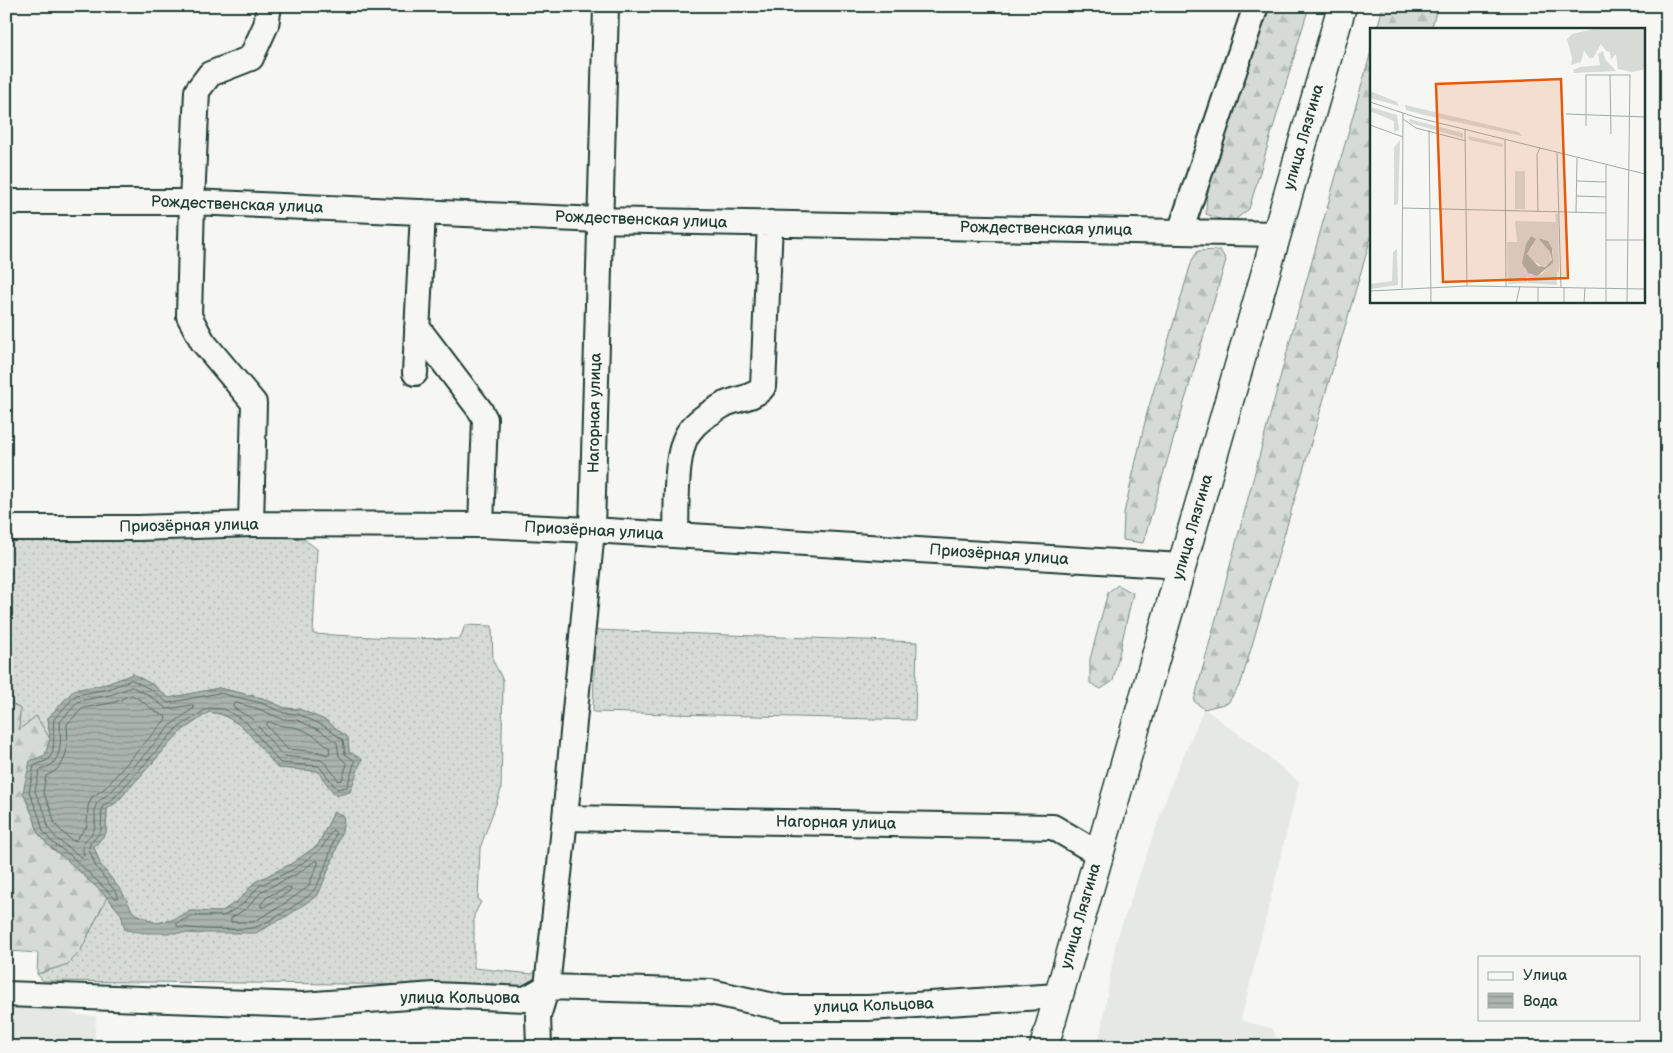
<svg xmlns="http://www.w3.org/2000/svg" width="1673" height="1053" font-family="'Balsamiq Sans',sans-serif">
<style>
.built{fill:#e6e8e4}
.grass{fill:url(#grass-dots);stroke:#7a8c85}
.forest{fill:url(#forest-firs);stroke:#7a8c85}
.water{fill:url(#water-rules);stroke:#72847d}
.lines{fill:none;stroke-linecap:round;stroke-linejoin:round}
.shore{stroke:#576c65;stroke-width:1}
.minor-casing{stroke:#1f3d34;stroke-width:28}
.major-casing{stroke:#1f3d34;stroke-width:31}
.minor{stroke:#f6f6f2;stroke-width:24}
.major{stroke:#f6f6f2;stroke-width:28}
.labels{text-anchor:middle;dominant-baseline:central;stroke-width:4;stroke-linejoin:round;paint-order:stroke}
.street-label{font-size:16px;fill:#1f3d34;stroke:#f6f6f2}
.inset-road{fill:none;stroke:#a0aca6;stroke-width:1}
.view{fill:#e8590c;fill-opacity:0.15;stroke:#e8590c;stroke-width:2.5}
.inset-edge{fill:none;stroke:#1f3d34;stroke-width:2.5}
</style>
<defs>
<pattern id="grass-dots" width="8" height="8" patternUnits="userSpaceOnUse" patternTransform="scale(1.25)"><rect width="8" height="8" fill="#d6dbd6"/><path d="M2 2h.1M6 6h.1" fill="none" stroke="#b7bdb8" stroke-width="1.8" stroke-linecap="round"/></pattern>
<pattern id="forest-firs" width="22" height="20" patternUnits="userSpaceOnUse" patternTransform="scale(1.25)"><rect width="22" height="20" fill="#d6dbd6"/><path d="M5 1l3.5 6h-7zM16 11l3.5 6h-7z" fill="#b7bdb8"/></pattern>
<pattern id="water-rules" width="6" height="5" patternUnits="userSpaceOnUse" patternTransform="scale(1.25)"><rect width="6" height="5" fill="#aab3ae"/><path d="M0 2.5h6" fill="none" stroke="#8a938e"/></pattern>
</defs>
<rect width="100%" height="100%" fill="#f6f6f2"/>
<filter id="ink" filterUnits="userSpaceOnUse"><feTurbulence type="fractalNoise" baseFrequency=".02" numOctaves="2"/><feDisplacementMap in="SourceGraphic" scale="10" xChannelSelector="R" yChannelSelector="G"/><feConvolveMatrix kernelMatrix="1 2 1 2 8 2 1 2 1" color-interpolation-filters="sRGB"/></filter>
<g filter="url(#ink)">
<path class="built" d="M1204 709 1250 742 1299 782 1241 1020 1273 1029 1275 1036 1301 1046 1096 1047 1101 1031 1116 942 1172 782Z
M6 1004 61 1009 79 1015 96 1016 94 1047H6Z"/>
<path class="grass" d="M6 534 283 536 305 540 317 549 313 634 392 638 460 639 465 625 492 626 493 661 503 680 501 790 480 848 478 900 481 902 474 915V968L532 974 540 967 541 986 43 981 37 974 68 964 80 952 107 897 121 914 178 932 199 934 318 895 334 856 344 823 334 812 318 845 291 864 255 882 239 900 221 912 190 911 172 920 156 923 133 913 122 892 100 864 94 847 106 833 107 809 117 802 180 732 209 712C242 716 258 744 277 768L317 771 349 752 348 738 327 721 299 709 285 708 262 698 219 688 169 698 153 685 133 674 107 684 74 690 48 718 50 739 36 716 19 730 20 709 6 700Z
M595 630 917 642 915 720 593 712Z"/>
<path class="forest" d="M1269 6H1309L1249 209 1231 223 1206 214 1207 191Z
M1383 6H1438L1431 29H1377Z
M1372 48V234L1241 683 1228 703 1204 709 1194 701 1296 318Z
M1220 250 1226 260 1143 543 1123 540 1124 513 1147 413 1192 260 1198 251Z
M1118 585 1133 593 1113 681 1101 689 1090 683V659L1108 592Z
M6 700 20 709 19 730 36 716 50 739 45 756 25 798 34 818 38 833 50 847 66 859 107 897 80 952 68 964 37 974 38 953 9 951 8 972 6 973Z"/>
<path class="water" d="M133 674 153 685 169 698 219 688 262 698 285 708 299 709 327 721 348 738 349 752 362 759 350 792 336 796 317 771 278 768 243 727 222 714 209 712 180 732 117 802 107 809 106 833 94 847 100 864 122 892 133 912 156 923 172 920 190 911 221 912 239 900 255 882 291 864 318 845 334 812 343 815 344 823 334 856 318 895 287 916 256 933H147L125 930 121 914 107 897 66 859 50 847 38 833 34 818 23 792 30 761 45 755 50 739 48 718 74 690 107 684Z"/>
<g class="lines">
<path class="shore" d="M132 680 150 689 168 703 219 693 261 703 284 713 298 714 324 726 343 740 345 754 355 761 347 787 337 789 319 766 280 763 246 722 224 709 208 708 176 729 114 798 102 807 101 831 90 844 89 849 96 867 118 895 117 898H115L70 855 53 843 43 831 39 816 29 792 34 766C38 763 46 762 49 759 57 748 52 730 54 719L76 695 108 689Z
M132 687 147 694 167 709 192 705 194 708 172 724 110 793C106 796 100 799 97 803 93 810 96 819 95 827 92 839 79 838 84 855L81 857 57 839 48 828 45 813 35 792 39 771C44 768 50 767 54 762 63 751 60 735 60 722L79 701 110 695Z
M132 695C144 701 153 712 165 716L166 719 105 788 92 797 88 806 87 826 76 840 73 841 63 833 55 824 51 810 43 792 46 776C49 774 53 773 56 770 69 760 68 739 67 724L83 708 112 703Z
M236 703 259 709 282 719 297 720 321 731 337 743 339 756 347 764 342 780 339 781 326 764 321 760 283 756 252 719 234 708 233 705Z
M270 722C278 726 285 726 294 727 307 730 319 739 329 747L330 753 327 755 319 752 287 749 267 726V723Z
M333 830 336 833C331 849 323 878 314 890 308 899 267 923 256 927 245 931 187 930 177 926V923L192 916H224L243 904 259 886 294 869 321 849Z
M315 861H318V864L308 887 281 906 253 922H231V918L247 908 262 891 297 874Z
M288 887 291 888 290 891 264 907H261V904L267 897Z"/>
<defs>
<path id="minor" d="M6 202H192L600 220 1277 234
M1180 232 1256 6
M417 327 480 410 485 419 481 525
M415 373 423 212
M251 524 254 403 203 342 189 316 192 202 197 91 210 74 251 58 266 25 269 6
M6 528H139L251 524 481 525 592 530 1181 566
M676 535C677 510 674 452 689 432 698 419 712 412 725 404 738 398 755 398 763 387L770 223
M565 818 1053 827 1099 854
M6 994 303 1005 434 995 526 999 547 987 711 992 783 1008H868L1058 996
M539 1047 538 1016 547 987 565 818 592 530 606 6"/>
<path id="major" d="M1044 1047 1342 6"/>
</defs>
<use href="#minor" class="minor-casing"/>
<use href="#major" class="major-casing"/>
<use href="#minor" class="minor"/>
<use href="#major" class="major"/>
</g>
</g>
<g class="labels">
<g class="street-label">
<text transform="translate(1304 137) rotate(-74)">улица Лязгина</text>
<text transform="translate(237 205) rotate(2)">Рождественская улица</text>
<text transform="translate(641 220) rotate(2)">Рождественская улица</text>
<text transform="translate(1046 229) rotate(1)">Рождественская улица</text>
<text transform="translate(595 413) rotate(-89)">Нагорная улица</text>
<text transform="translate(189 526) rotate(-1)">Приозёрная улица</text>
<text transform="translate(1193 527) rotate(-74)">улица Лязгина</text>
<text transform="translate(594 531) rotate(3)">Приозёрная улица</text>
<text transform="translate(999 555) rotate(4)">Приозёрная улица</text>
<text transform="translate(836 823) rotate(1)">Нагорная улица</text>
<text transform="translate(1081 916) rotate(-74)">улица Лязгина</text>
<text x="460" y="998">улица Кольцова</text>
<text transform="translate(874 1006) rotate(-2)">улица Кольцова</text>
</g>
</g>
<g transform="translate(1370 28)">
<rect width="275" height="275" fill="#f6f6f2"/>
<path d="M145 143H155V181H145ZM185 186H188L189 245 179 238 183 233V223L178 213 168 210 180 224 181 234 173 239 159 230 157 225 163 218 161 210 155 220 154 233 155 242 160 245 156 251 158 255 138 256 137 214H147L145 193 186 194Z" fill="#d6dbd6"/>
<path d="M229 0H275V41L262 44 248 41 246 26 241 32 240 24 236 23 231 16 223 30H219L214 22 211 34 201 37 202 30 197 11 202 6ZM233 23 235 31 246 43 204 45 203 42 210 39 230 37 228 26ZM0 63 27 74 29 78 0 70ZM35 77 149 104 152 108 54 87 36 82ZM0 79 27 87 29 102 24 104V93L0 83ZM39 91 93 105V110L40 95ZM98 108 133 116 132 119 99 112ZM30 112 28 176 24 177V120ZM27 221 28 257 0 261V256L22 253 23 224ZM179 238 187 242V257L158 255V247L172 246Z" fill="#d6dbd6"/>
<path d="M161 208 166 211 157 226 168 238 175 239 182 232 180 224 168 210 178 213 182 220 183 235 167 248 158 245 152 235 156 216Z" fill="#aab3ae"/>
<path class="inset-road" d="M240 47 241 106M0 74 45 89 275 146M196 86 275 89M33 91 46 100 96 113M0 97 33 109M216 98V47H260L257 275M59 102 61 275M95 102 97 258M135 112 136 258M187 125 191 259M207 153 236 154M206 168 236 169M33 180 236 185M168 184 167 126 170 120M206 185 207 130M236 212H275M32 260 33 85M0 263 97 258 275 261M146 275 150 258M168 275V259M194 275V259M214 275 215 260M236 275V137"/>
<path class="view" d="M191 51 198 250 73 254 66 56Z"/>
<rect width="275" height="275" class="inset-edge"/>
</g>
<rect width="1673" height="1053" fill="none" stroke="#f6f6f2" stroke-width="25"/>
<rect x="12" y="12" width="1648" height="1028" fill="none" stroke="#1f3d34" stroke-width="2" filter="url(#ink)"/>
<rect x="1478" y="956" width="162" height="65" fill="#f6f6f2" stroke="#a0aca6"/>
<rect x="1488" y="972" width="25" height="8" fill="#f6f6f2" stroke="#a0aca6"/>
<text x="1523" y="980" font-size="15" fill="#1f3d34">Улица</text>
<rect x="1488" y="993" width="25" height="15" fill="url(#water-rules)" stroke="#a0aca6"/>
<text x="1523" y="1006" font-size="15" fill="#1f3d34">Вода</text>
</svg>
